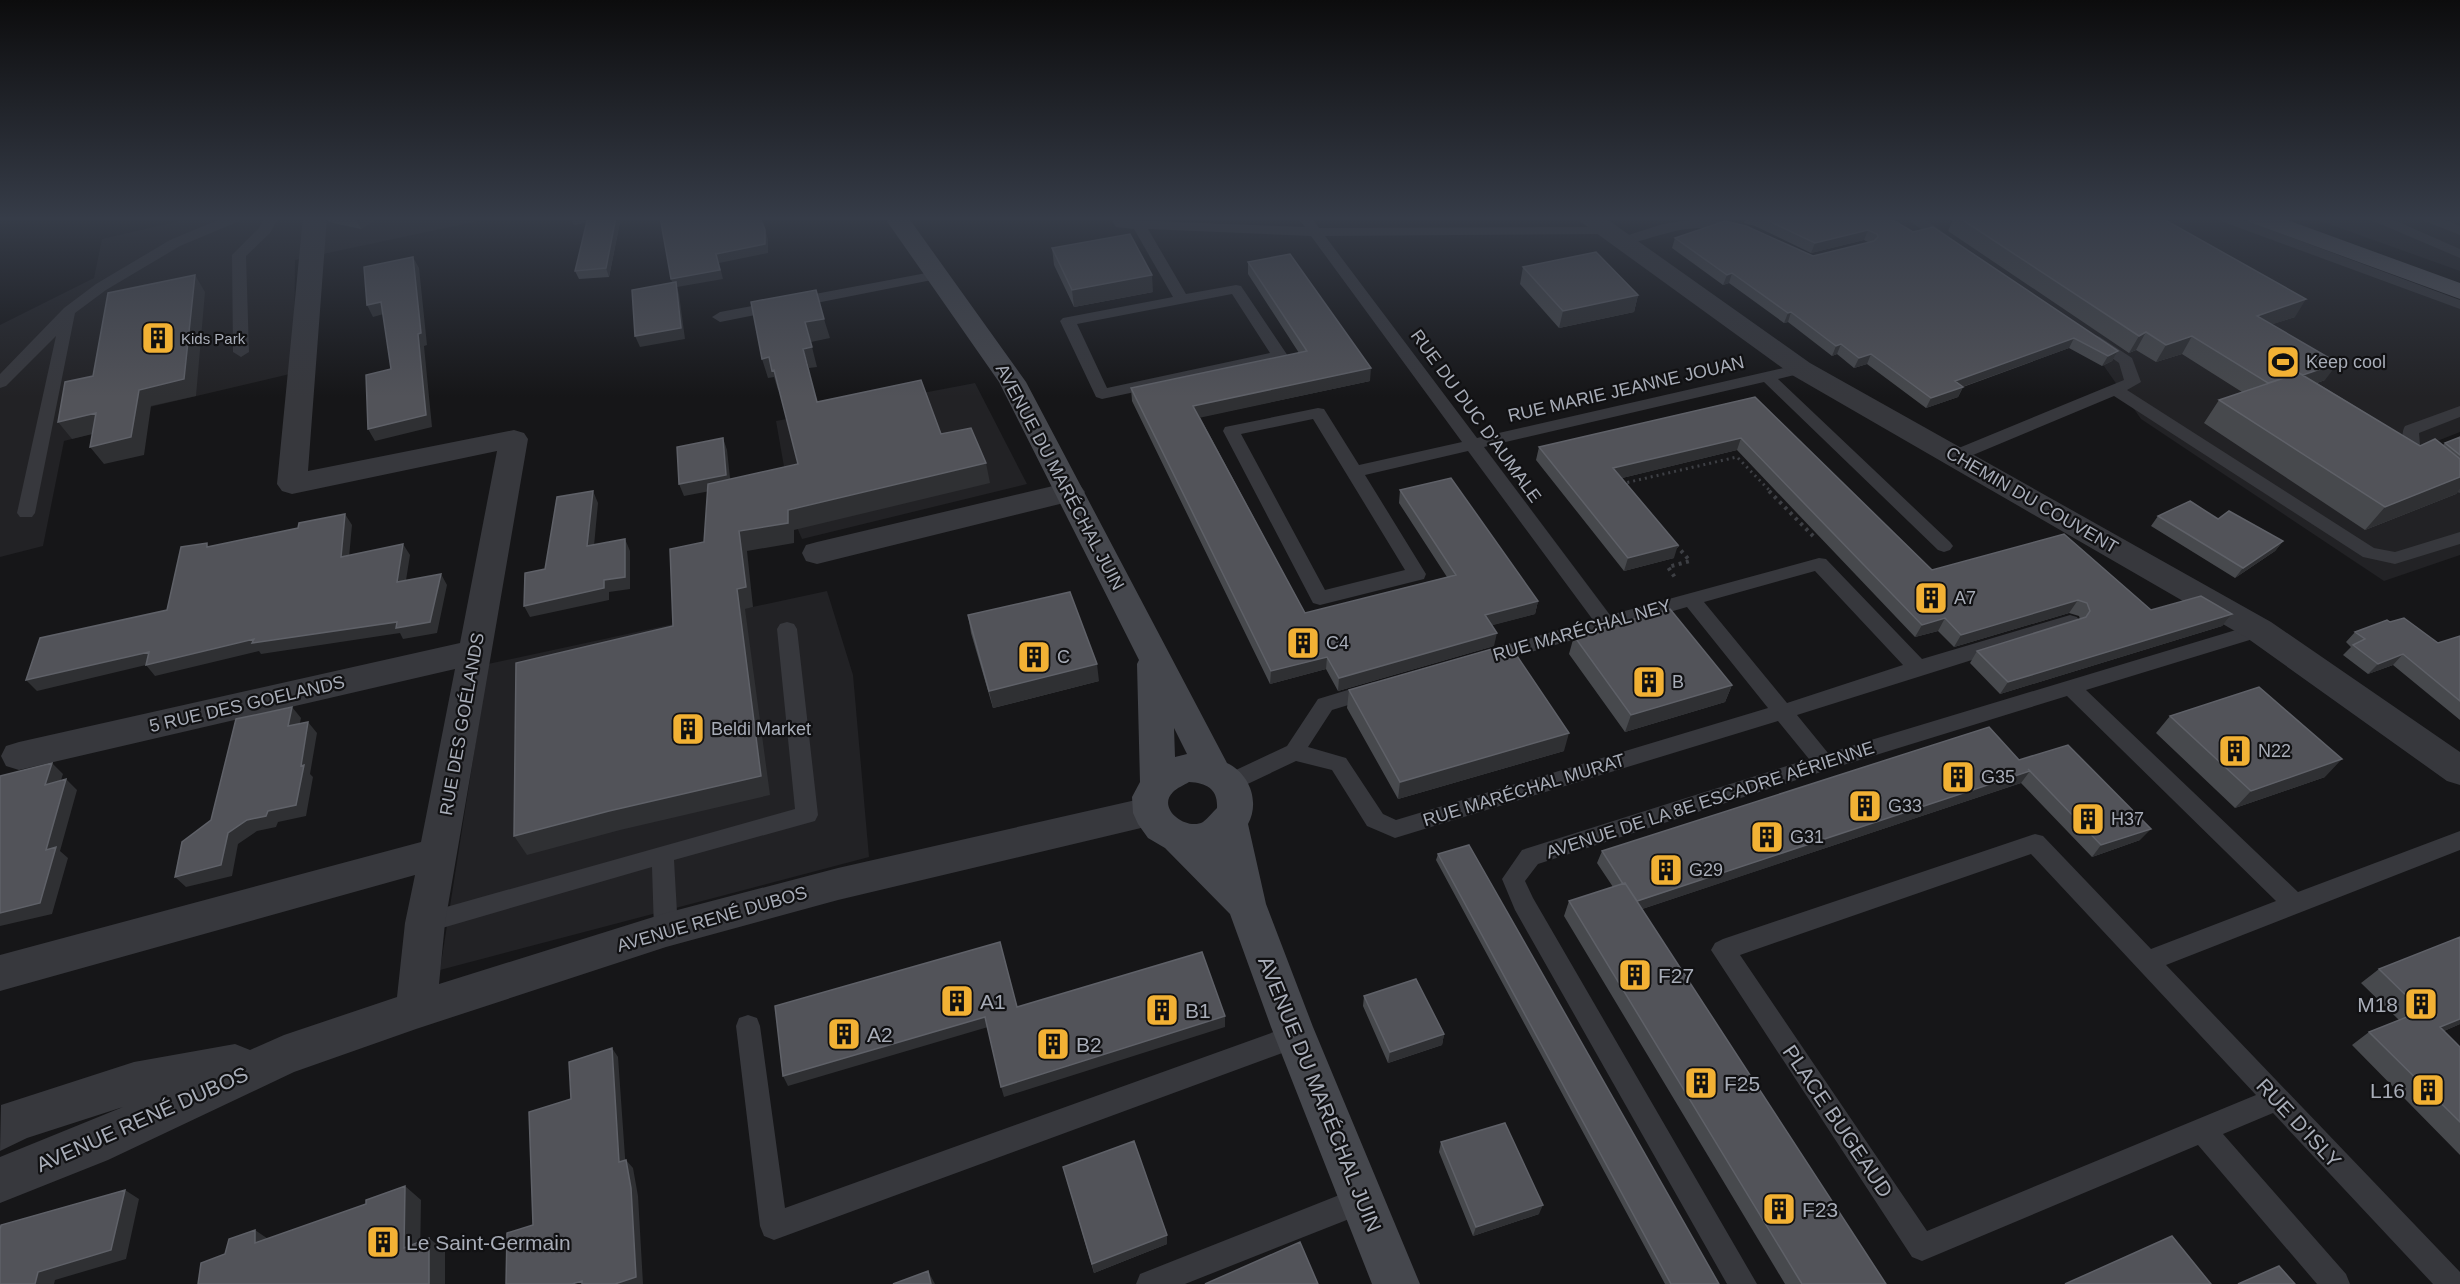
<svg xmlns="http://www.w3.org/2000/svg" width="2460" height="1284" font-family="Helvetica,sans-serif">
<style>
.built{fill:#222225}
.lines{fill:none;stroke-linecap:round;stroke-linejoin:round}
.path-far1{stroke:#3d3f44;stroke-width:3;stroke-dasharray:2 4;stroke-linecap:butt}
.path{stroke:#3d3f44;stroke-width:4;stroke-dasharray:3 4.5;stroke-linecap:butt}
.lane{fill:#37383d;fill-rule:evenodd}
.street{fill:#37383d;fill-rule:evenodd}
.secondary{fill:#45474d;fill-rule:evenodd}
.primary{fill:#53555c;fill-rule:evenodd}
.wall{fill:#47494d}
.shaded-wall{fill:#2f3033}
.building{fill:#525359;stroke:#5f6168;stroke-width:1.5}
.labels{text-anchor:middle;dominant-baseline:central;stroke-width:4.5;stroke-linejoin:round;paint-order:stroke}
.far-poi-label{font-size:15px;fill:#a8adb8;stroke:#111113;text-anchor:start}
.poi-label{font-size:18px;fill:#a8adb8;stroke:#111113;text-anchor:start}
.street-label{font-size:18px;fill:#a8adb8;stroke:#111113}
.near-poi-label{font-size:21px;fill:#a8adb8;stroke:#111113;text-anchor:start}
.near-street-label{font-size:21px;fill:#a8adb8;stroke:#111113}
</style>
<rect width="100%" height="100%" fill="#161618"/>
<path class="built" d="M197 217H497L295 260 294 373 103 418 99 432 64 441 43 546 0 557V325L94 278 102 239Z
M1887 217H2228L2460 303V432L2427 445 2460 465V555L2384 581 2141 419 2092 349Z
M2309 217H2460V271Z
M975 383 1027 484 802 539 793 518 776 421Z
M827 591 853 675 869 857 440 970 488 664Z"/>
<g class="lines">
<path class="path-far1" d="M1627 486 1625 483 1737 457 1771 492"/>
<path class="path" d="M1769 491 1816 539
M1676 545 1690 561 1668 567 1676 579"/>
<path class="lane" d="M225 217H244L242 220 180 246 106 290 75 313 35 513 32 517H20L17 513 56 336 6 386 0 388V374L64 308 96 284 170 240Z
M265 217H279L270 233 246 256 249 352 241 357 233 352 232 255 259 228Z
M1110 217H1124L1126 220 1305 227 1297 217H1311L1319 228 1609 227 1611 230 1604 234 1325 236 1477 438 1801 364 1807 366 1809 369 1807 372 1778 379 1950 542 1953 546 1950 550 1944 552 1938 550 1764 382 1484 447 1610 615 1819 558 1826 559 1922 659 2070 615 2077 617 2080 622 2077 627 1797 715 1828 753 2259 623 2266 625 2269 630 2266 635 2086 690 2298 892 2460 831V850L2166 965 2460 1272V1284H2433L2273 1113 2223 1134 2346 1274 2350 1284H2317L2198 1145 1922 1261 1912 1257 1711 950 1715 943 1723 939 2035 834 2043 836 2151 949 2276 901 2067 696 1824 771 1538 864 1525 881 1533 898 1757 1284H1727L1515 910 1502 879 1522 850 1809 759 1778 721 1395 838 1367 826 1332 770 1296 761 1237 789 1229 792 1221 789 1218 783 1221 777 1287 746 1318 699 1374 682 1381 685 1384 690 1381 695 1332 710 1308 747 1346 758 1383 814 1396 820 1768 708 1687 607 1489 664 1482 662 1479 657 1482 652 1593 620 1468 451 1365 475 1426 574 1424 579 1320 605 1313 603 1223 431 1225 427 1318 408 1324 409 1359 465 1462 442 1311 236 1148 229 1186 294 1236 285 1241 286 1288 356 1280 361 1102 399 1096 397 1060 321 1063 318 1173 297 1134 229 1116 227ZM1232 294 1270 353 1107 388 1077 324ZM1313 419 1405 570 1325 590 1241 434ZM1815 571 1903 665 1787 703 1704 602ZM2031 854 2256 1095 1927 1231 1740 955Z
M1911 217H1922L1958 243 1951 247 1946 246 1911 222Z
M2216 217H2236L2460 300V309L2218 220Z
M2369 217H2387L2460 249V258L2371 220Z
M2420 217H2439L2460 226V235L2422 220Z
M1696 219 1727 221 1750 227 1752 230 1745 234C1688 220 1673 233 1621 246L1614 242 1616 239 1663 224Z
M937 271 944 275 942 278 720 322 712 317 720 312Z
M2095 335 2100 337 2132 358 2141 382 2127 390 2374 548 2395 552 2460 532V544L2395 564 2363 557 2114 396 1961 460H1949L1947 456 1949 452 2124 380 2119 363 2087 340Z
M2460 406V417L2419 433 2420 445 2460 478V493L2454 491 2406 451C2402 445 2401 432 2405 426Z
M787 622 794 624 797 629 818 815 815 821 674 860 678 930 674 937 666 940 658 937 654 930 652 867 425 933 417 930 413 923 417 916 425 913 795 809 777 629 780 624Z
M748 1015 757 1018 760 1026 785 1208 1296 1024 1305 1028 1308 1036 1305 1044 1296 1048 774 1240 764 1236 760 1226 736 1026 739 1018Z
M1362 1186 1372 1190 1376 1200 1372 1210 1185 1284H1136L1140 1274Z"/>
<path class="street" d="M303 217H327L308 471 514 430 524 433 528 439 445 923 439 984 666 913 838 868 1149 797 1162 801 1167 812 1162 823 838 900 666 947 416 1029 294 1072 108 1160 0 1203V1157L123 1107 27 1138 0 1151 1 1105 134 1062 235 1044 250 1050 284 1035 397 997 405 923 415 875 0 991V955L421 842 455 669 19 770 6 766 1 756 6 746 19 742 460 643 497 451 292 494 282 491 277 484Z
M1577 217H1604L1810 363 2271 622 2460 752V785L2447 781 2247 638 1792 375 1581 222Z
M1070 482 1080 485 1085 492 1080 499 817 564 806 561 802 553 806 545 817 542Z"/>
<path class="secondary" d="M884 217H908L1026 382 1227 763C1250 774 1260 802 1248 824L1266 904 1313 1027 1420 1284H1372L1271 1027 1230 914 1165 848 1148 838 1138 824 1133 813 1132 797 1140 782 1137 664 1139 660 999 382ZM1174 728 1187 754 1175 757ZM1189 782C1207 783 1218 789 1217 808 1213 812 1208 818 1203 822 1187 831 1156 809 1173 792 1177 788 1184 785 1189 782Z"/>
<path class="primary" d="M2245 217H2279L2460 283V299L2249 222Z"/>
</g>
<path class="wall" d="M326 217H379L361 229 329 222Z
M571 217H621L609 277 579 279 575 271 587 222 574 225Z
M1746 217H1888L2118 351 2112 361 2102 366 2069 348 1963 387 1958 397 1926 408 1867 364 1854 368 1837 354 1832 356 1788 322 1784 323 1729 283 1723 285 1672 248 1675 238 1813 256 1870 243 1864 240 1811 253 1755 226 1744 223Z
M1954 217H2160L2295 317 2272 324 2325 380 2317 383 2420 446 2443 445 2445 443 2460 437V489L2456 494 2365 530 2204 423 2219 400 2242 392 2182 354 2156 362 2136 350 2129 353 1948 231Z
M1052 248 1153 292 1074 307 1054 265Z
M1248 262 1370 381 1200 417 1305 613 1447 577 1399 503 1400 490 1538 601 1535 614 1492 625 1494 646 1338 691 1326 669 1270 684 1132 401 1131 388 1299 353 1248 274Z
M1523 267 1638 295 1634 312 1559 328 1520 284Z
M1755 397 1932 570 2151 610 2232 614 2222 626 2000 694 1970 663 1977 651 2080 619 2079 616 2069 613 1954 647 1938 631 1915 637 1737 450 1622 478 1674 558 1624 571 1536 460 1539 447Z
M2158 516 2283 541 2275 551 2235 578 2151 526Z
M968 615 1099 681 993 708 971 633Z
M2390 622 2438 643 2460 636V720L2393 665 2368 674 2343 655 2351 647 2346 642 2355 632Z
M1574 636 1732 685 1725 702 1625 732 1569 654Z
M1349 690 1564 751 1398 799 1347 708Z
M2170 716 2325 777 2235 808 2156 733Z
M2019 760 2140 840 2092 857 2021 783 1642 909 1886 1284H1785L1564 916 1569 901 1613 887 1597 863 1602 851Z
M1438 854 1719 1284H1665L1436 860Z
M2379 969 2460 1024 2444 1031 2460 1047V1155L2352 1045 2369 1032 2399 1020 2361 983Z
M1364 996 1444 1034 1442 1045 1388 1063 1363 1006Z
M1441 1142 1539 1214 1473 1236 1439 1152Z
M1063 1167 1167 1244 1094 1273Z"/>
<path class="shaded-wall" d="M355 217H379L361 229Z
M571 217H591L593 221 574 225Z
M616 217H621L609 277 606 268Z
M765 230 768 239V253L719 263 723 279 677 287 679 294 685 339 640 347 635 336 674 288 671 279 716 254Z
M1868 230 1864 240 1811 253 1815 243Z
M413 257 419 268 427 345 424 346 432 427 375 441 368 429 418 334Z
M1732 273 1729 283 1723 285 1727 275Z
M195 275 205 292 196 396 151 406 144 455 104 464 90 447 139 390Z
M1152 275 1153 292 1074 307 1072 290Z
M1638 295 1634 312 1559 328 1563 311Z
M2306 299 2295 317 2246 333 2257 316Z
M381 302 387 313 373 317 367 305Z
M1791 312 1788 322 1784 323 1788 313Z
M824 319 830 338 811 342 805 322Z
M2146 332 2136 350 2129 353 2139 336Z
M2192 336 2182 354 2156 362 2166 345Z
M2074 338 2069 348 1962 387H1963L1958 397 1926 408 1931 398 1955 381Z
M1841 344 1837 354 1832 356 1836 346Z
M812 347 817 367 809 368 803 349Z
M2118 351 2112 361 2102 366 2108 356Z
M1871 354 1867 364 1854 368 1859 358Z
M769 357 774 370 780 390H778L774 377 768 378 762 359Z
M2338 363 2325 380 2260 403 2272 386Z
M1371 368 1370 381 1194 419 1193 406Z
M96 413 109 430 72 439 58 422Z
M723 438 727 450 731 487 684 496 679 484Z
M1741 438 1737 450 1610 481 1613 468Z
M986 463 990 483 794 530V543L747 551 753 607 745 609 770 795 620 830 527 855 514 836 737 589 739 531 788 510Z
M2460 477V489L2456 494 2365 530 2385 507Z
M593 491 598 503 593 557 587 546Z
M345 514 352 525 348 568 341 557Z
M625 539 630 551V589L609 592V600L530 617 524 606 604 580Z
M2283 541 2275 551 2235 578 2243 568Z
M403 544 410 555 404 593 397 582Z
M1678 545 1674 558 1624 571 1628 558Z
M441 574 447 585 437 633 403 639 400 633 261 654 259 651 155 676 146 665 37 691 26 680 149 652Z
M2078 600 2069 613 1954 647 1961 635Z
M1538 601 1535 614 1482 628 1485 615Z
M2232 614 2222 626 2000 694 2008 682Z
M1945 618 1938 631 1915 637 1922 625Z
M1497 633 1494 646 1338 691 1339 678Z
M2403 654 2393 665 2368 674 2378 664Z
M1327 657 1326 669 1270 684 1271 671Z
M1097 664 1099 681 993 708 989 691Z
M1732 685 1725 702 1625 732 1631 715Z
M292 707 301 718 297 737 288 726Z
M308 722 317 733 310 774 313 777 306 816 278 822 276 827 257 831 238 844 232 876 186 887 175 877 228 833 247 820 301 766Z
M1569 733 1564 751 1398 799 1400 782Z
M2342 759 2325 777 2235 808 2251 791Z
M52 763 63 774 56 796 45 785Z
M2030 771 2021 783 1630 913 1635 902Z
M66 779 77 790 60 851 68 858 52 914 0 926V913L46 850Z
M2151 829 2140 840 2092 857 2101 845Z
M1225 1016V1027L1004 1097 1001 1087Z
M985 1017 988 1027 788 1086 783 1076Z
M2460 1019V1024L2421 1041 2440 1027Z
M1444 1034 1442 1045 1388 1063 1390 1052Z
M612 1048 618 1057 626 1171 619 1162Z
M626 1160 633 1168 638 1196 643 1284H615Z
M405 1186 421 1200 420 1260 404 1248Z
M125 1190 139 1199 126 1259 55 1280 54 1284H35L38 1272Z
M1543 1205 1539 1214 1473 1236 1476 1227Z
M255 1230 274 1243H255Z
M1167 1235V1244L1094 1273 1092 1264Z
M429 1238 445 1251V1284H429Z
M928 1271 935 1284H931Z"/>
<path class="building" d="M588 217H616L606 268 575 271Z
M660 217H760L765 230V244L716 254 720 270 671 279Z
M1760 217H1888L1913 232 1933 227 2118 351 2108 356 2074 338 1955 381 1963 387 1931 398 1871 354 1859 358 1841 344 1836 346 1791 312 1788 313 1732 273 1727 275 1675 238 1725 221 1746 226 1813 256 1874 241 1878 237 1877 234 1868 230 1815 243Z
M1958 217H2160L2306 299 2257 316 2338 363 2303 375 2299 373 2268 383 2192 336 2166 345 2146 332 2139 336Z
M1130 234 1152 275 1072 290 1052 248Z
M1596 252 1638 295 1563 311 1523 267Z
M1290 254 1371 368 1193 406 1305 613 1456 575 1400 490 1451 478 1538 601 1485 615 1497 633 1339 678 1327 657 1271 671 1131 388 1307 351 1248 262Z
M413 257 421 333 418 334 426 415 368 429 366 375 391 369 381 302 367 305 364 267Z
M195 275 184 379 139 390 131 437 90 447 96 413 58 422 65 382 93 376 108 293Z
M676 282 681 328 635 336 632 290Z
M816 290 824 319 805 322 812 347 803 349 817 402 921 380 941 434 971 428 986 463 788 510V523L739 531 746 587 737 589 761 776 609 811 514 836 516 663 673 626 670 549 704 542 708 484 798 464 774 370 772 371 769 357 762 359 751 302Z
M2299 373 2420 446 2435 439 2460 459V477L2385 507 2219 400Z
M1755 397 1932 570 2064 534 2151 610 2201 596 2232 614 2008 682 1977 651 2086 617 2090 611 2087 603 2078 600 1961 635 1945 618 1922 625 1741 438 1613 468 1678 545 1628 558 1539 447Z
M2460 437V455L2445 443Z
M723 438 726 475 679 484 677 447Z
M593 491 587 546 625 539V577L604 580V588L524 606 525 573 545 569 557 497Z
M2190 501 2218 519 2229 511 2283 541 2243 568 2158 516Z
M345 514 341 557 403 544 397 582 441 574 430 622 396 628 397 622 252 643 254 639 146 665 149 652 26 680 40 638 167 610 181 547 207 543V547L298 528 299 523Z
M1070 592 1097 664 989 691 968 615Z
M1670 609 1732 685 1631 715 1574 636Z
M2404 618 2438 643 2460 636V701L2403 654 2378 664 2353 645 2365 639 2355 632 2387 620 2390 622Z
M1509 644 1569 733 1400 782 1349 690Z
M2259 687 2342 759 2251 791 2170 716Z
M292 707 288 726 308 722 301 766 304 765 296 805 268 811 266 816 247 820 228 833 221 865 175 877 182 842 211 820 236 719Z
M1989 727 2019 760 2068 745 2151 829 2101 845 2028 769 2030 771 1637 901 1625 883 1623 884 1602 851Z
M52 763 45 785 66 779 46 850 56 847 40 903 0 913V776Z
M1469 845 1719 1284H1671L1438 854Z
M1625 883 1886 1284H1802L1569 901Z
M2460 937V1019L2440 1027 2460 1047V1122L2369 1032 2422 1011 2379 969Z
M1000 942 1017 1007 1202 952 1225 1016 1001 1087 985 1017 783 1076 775 1006Z
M1416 979 1444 1034 1390 1052 1364 996Z
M612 1048 619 1162 626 1160 631 1188 636 1277 615 1284H582V1281L572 1284H506L507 1233 533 1225 529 1112 571 1099 569 1062Z
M1505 1123 1543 1205 1476 1227 1441 1142Z
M1134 1141 1167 1235 1092 1264 1063 1167Z
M405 1186 404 1248 429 1238V1284H198L201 1263 225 1254 229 1239 255 1230V1243L366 1204V1200Z
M125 1190 111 1250 38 1272 35 1284H0V1229L1 1225Z
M2172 1236 2211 1284H2065Z
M1300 1242 1318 1284H1205Z
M2279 1266 2295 1284H2238Z
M928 1271 931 1284H893Z"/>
<linearGradient id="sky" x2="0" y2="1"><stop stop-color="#0c0c0d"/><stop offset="0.55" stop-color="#363c48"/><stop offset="1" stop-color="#363c48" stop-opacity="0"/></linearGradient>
<rect width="2460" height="397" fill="url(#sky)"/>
<defs>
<symbol id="building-square" viewBox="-11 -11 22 22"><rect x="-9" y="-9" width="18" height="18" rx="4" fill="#f2b134" stroke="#111113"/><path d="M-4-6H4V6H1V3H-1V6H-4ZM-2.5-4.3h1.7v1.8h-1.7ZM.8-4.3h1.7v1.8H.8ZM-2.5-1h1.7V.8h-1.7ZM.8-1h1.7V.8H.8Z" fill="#111"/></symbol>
<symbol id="stadium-square" viewBox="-11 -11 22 22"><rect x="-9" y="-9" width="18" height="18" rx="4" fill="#f2b134" stroke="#111113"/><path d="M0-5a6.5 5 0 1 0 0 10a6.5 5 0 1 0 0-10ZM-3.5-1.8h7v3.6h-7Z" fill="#111"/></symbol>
</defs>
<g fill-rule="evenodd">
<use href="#building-square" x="139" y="319" width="38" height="38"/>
<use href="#stadium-square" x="2264" y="343" width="38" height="38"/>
<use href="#building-square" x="1912" y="579" width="38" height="38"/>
<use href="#building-square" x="1284" y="624" width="38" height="38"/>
<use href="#building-square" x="1015" y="638" width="38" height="38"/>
<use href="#building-square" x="1630" y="663" width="38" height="38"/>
<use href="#building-square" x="669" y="710" width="38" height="38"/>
<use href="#building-square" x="2216" y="732" width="38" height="38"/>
<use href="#building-square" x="1939" y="758" width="38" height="38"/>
<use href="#building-square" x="1846" y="787" width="38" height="38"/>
<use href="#building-square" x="2069" y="800" width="38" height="38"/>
<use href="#building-square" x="1748" y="818" width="38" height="38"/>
<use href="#building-square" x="1647" y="851" width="38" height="38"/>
<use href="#building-square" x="1616" y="956" width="38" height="38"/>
<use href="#building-square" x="938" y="982" width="38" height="38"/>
<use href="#building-square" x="2402" y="985" width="38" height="38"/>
<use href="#building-square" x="1143" y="991" width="38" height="38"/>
<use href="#building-square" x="825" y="1015" width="38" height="38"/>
<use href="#building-square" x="1034" y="1025" width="38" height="38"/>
<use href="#building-square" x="1682" y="1064" width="38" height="38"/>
<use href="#building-square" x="2409" y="1071" width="38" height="38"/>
<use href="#building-square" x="1760" y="1190" width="38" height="38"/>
<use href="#building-square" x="364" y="1223" width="38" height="38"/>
</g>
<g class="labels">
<g class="far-poi-label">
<text x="181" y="338">Kids Park</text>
</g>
<g class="poi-label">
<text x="2306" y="362">Keep cool</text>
<text x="1954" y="598">A7</text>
<text x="1326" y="643">C4</text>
<text x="1057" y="657">C</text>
<text x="1672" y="682">B</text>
<text x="711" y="729">Beldi Market</text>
<text x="2258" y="751">N22</text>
<text x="1981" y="777">G35</text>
<text x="1888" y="806">G33</text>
<text x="2111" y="819">H37</text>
<text x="1790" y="837">G31</text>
<text x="1689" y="870">G29</text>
</g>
<g class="street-label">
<text transform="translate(1626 389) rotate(-13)">RUE MARIE JEANNE JOUAN</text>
<text transform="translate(1476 416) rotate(54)">RUE DU DUC D'AUMALE</text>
<text transform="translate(1060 477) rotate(62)">AVENUE DU MARÉCHAL JUIN</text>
<text transform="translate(2032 500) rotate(30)">CHEMIN DU COUVENT</text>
<text transform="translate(1582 630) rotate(-16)">RUE MARÉCHAL NEY</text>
<text transform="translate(247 704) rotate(-13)">5 RUE DES GOELANDS</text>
<text transform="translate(462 724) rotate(-80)">RUE DES GOÉLANDS</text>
<text transform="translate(1524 790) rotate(-17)">RUE MARÉCHAL MURAT</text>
<text transform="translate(1710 800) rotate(-18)">AVENUE DE LA 8E ESCADRE AÉRIENNE</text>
<text transform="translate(712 919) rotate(-16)">AVENUE RENÉ DUBOS</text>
</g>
<g class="near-poi-label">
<text x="1658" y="975">F27</text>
<text x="980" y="1001">A1</text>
<text x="2398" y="1004" text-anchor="end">M18</text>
<text x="1185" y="1010">B1</text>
<text x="867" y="1034">A2</text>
<text x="1076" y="1044">B2</text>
<text x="1724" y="1083">F25</text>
<text x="2405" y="1090" text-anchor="end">L16</text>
<text x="1802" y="1209">F23</text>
<text x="406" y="1242">Le Saint-Germain</text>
</g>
<g class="near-street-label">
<text transform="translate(1320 1094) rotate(68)">AVENUE DU MARÉCHAL JUIN</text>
<text transform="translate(142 1119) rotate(-24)">AVENUE RENÉ DUBOS</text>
<text transform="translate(1838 1121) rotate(56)">PLACE BUGEAUD</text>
<text transform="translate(2299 1123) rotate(47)">RUE D'ISLY</text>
</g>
</g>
</svg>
